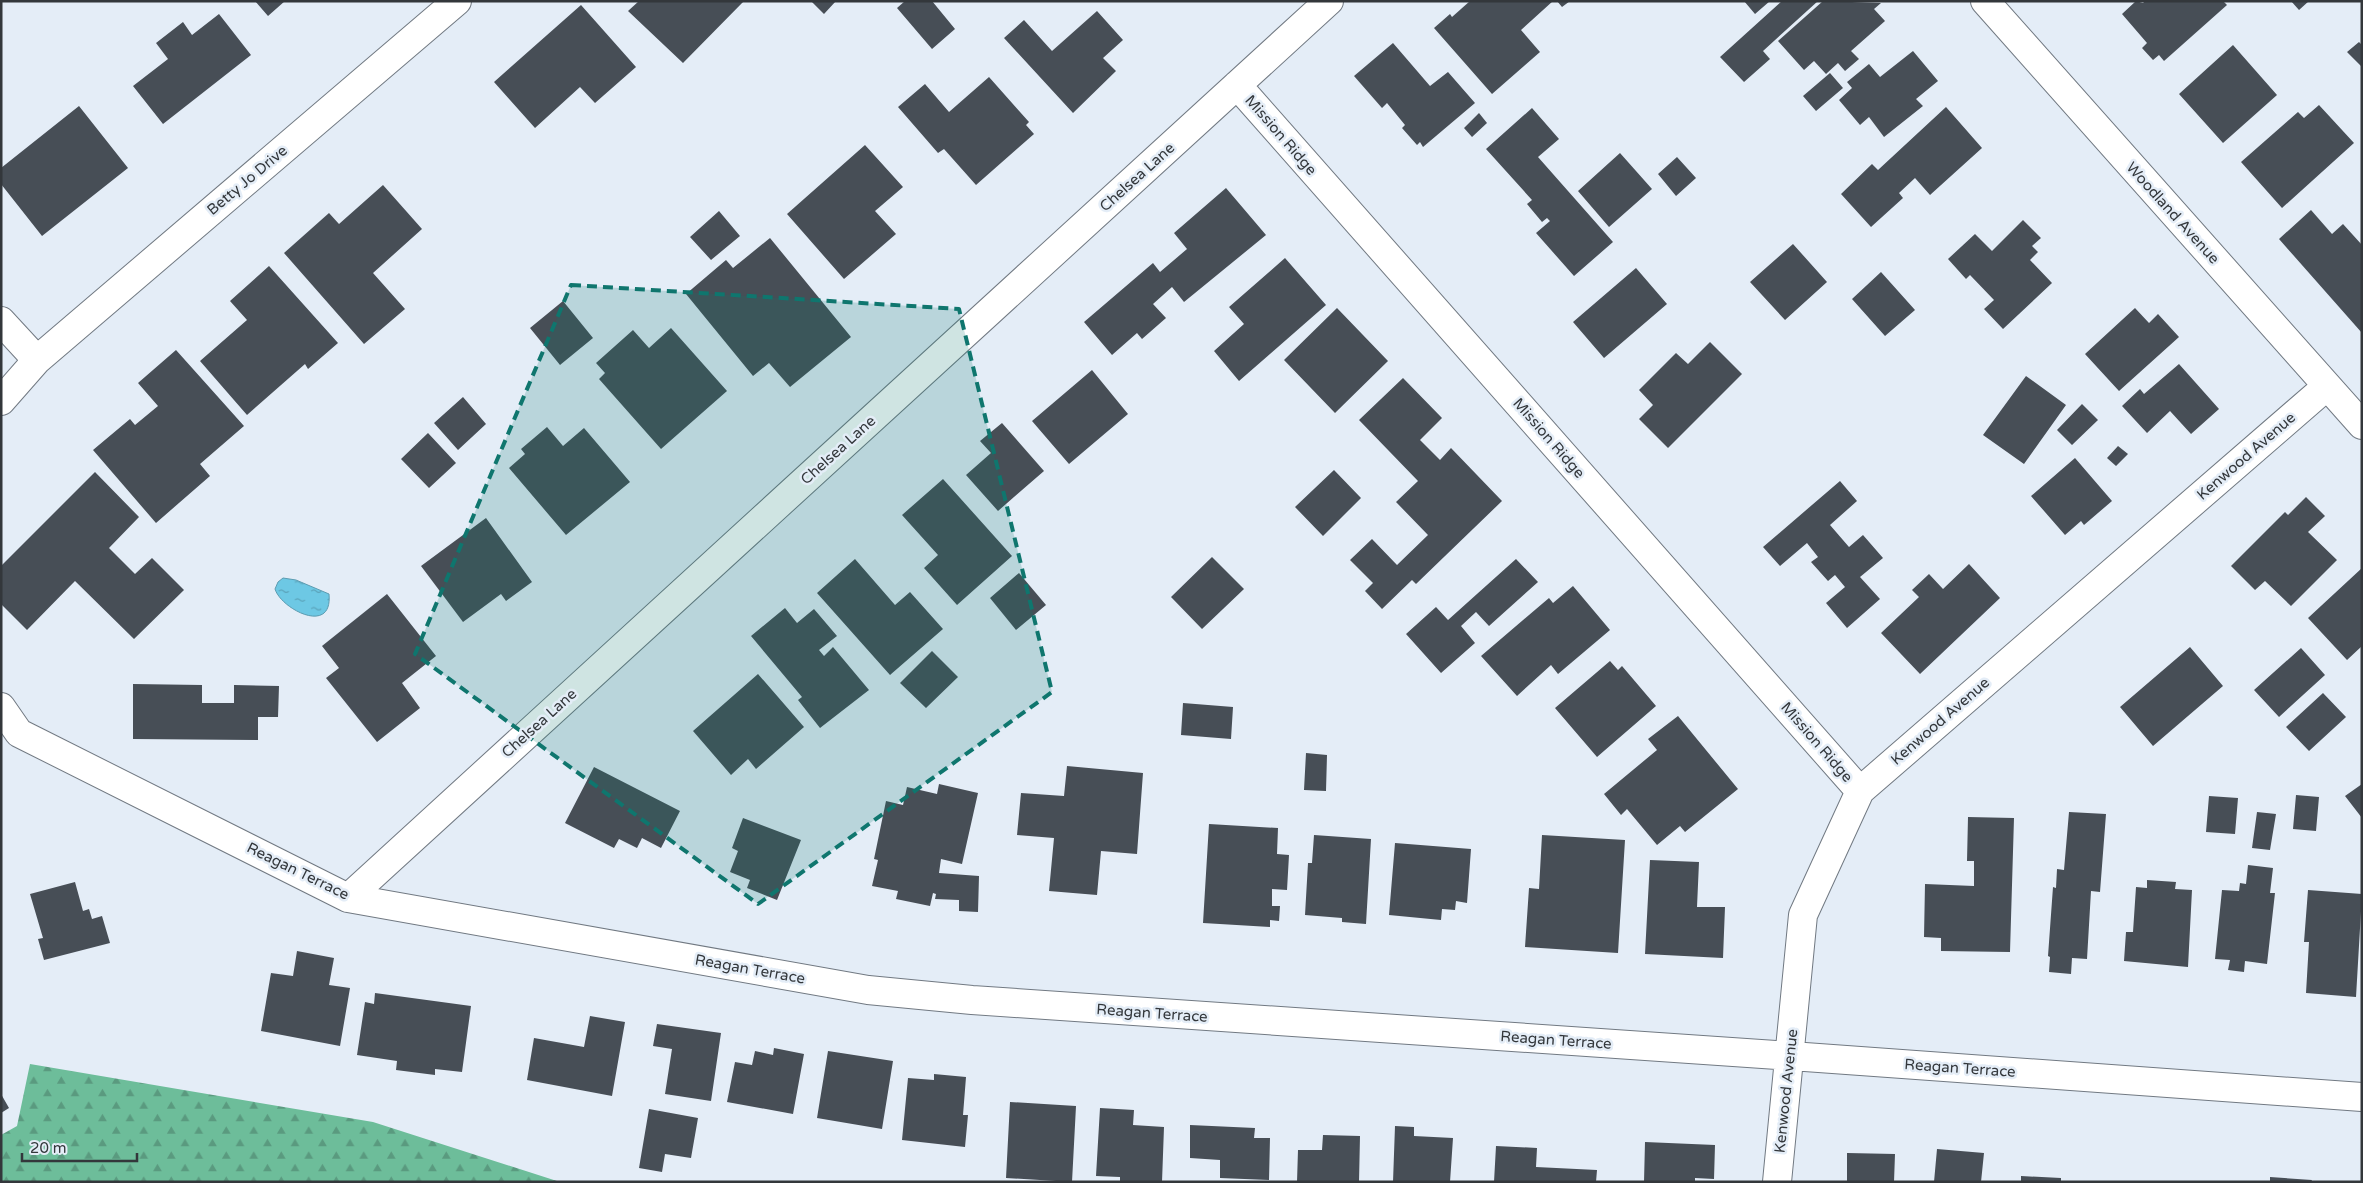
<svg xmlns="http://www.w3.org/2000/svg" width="2363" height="1183" font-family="'Varela Round',sans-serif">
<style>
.forest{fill:url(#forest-firs)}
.water{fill:url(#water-ripples);stroke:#5c9cb1}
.building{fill:#474e56}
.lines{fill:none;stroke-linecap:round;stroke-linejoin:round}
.minor-casing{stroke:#717982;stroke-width:30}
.minor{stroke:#fff;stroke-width:28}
.marked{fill:#0f766e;fill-opacity:0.2;stroke:#0f766e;stroke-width:4;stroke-dasharray:10 6;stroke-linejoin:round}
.labels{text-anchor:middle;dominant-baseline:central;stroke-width:5;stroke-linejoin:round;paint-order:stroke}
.street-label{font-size:15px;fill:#33373b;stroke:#e4edf7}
</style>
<defs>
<pattern id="forest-firs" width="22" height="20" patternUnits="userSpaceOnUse" patternTransform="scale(1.25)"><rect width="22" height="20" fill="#6dbd9a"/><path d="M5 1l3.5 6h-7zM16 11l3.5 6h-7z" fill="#5a9a7f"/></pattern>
<pattern id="water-ripples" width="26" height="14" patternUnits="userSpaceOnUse" patternTransform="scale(1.25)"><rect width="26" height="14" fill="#6dc8e4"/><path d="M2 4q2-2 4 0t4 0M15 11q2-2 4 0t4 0" fill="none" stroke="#5aa3ba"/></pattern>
</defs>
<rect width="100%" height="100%" fill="#e4edf7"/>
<path class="forest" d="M30 1064 373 1122 560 1182H1V1135L17 1126Z"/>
<path class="water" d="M283 578 296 580 329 594C333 636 281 609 275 589L278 582Z"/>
<path class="building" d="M255 1H285L268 16Z
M639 1H744L683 63 628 11Z
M811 1H836L824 14Z
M905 1H932L955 29 932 49 897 8Z
M1470 1H1553L1521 30 1540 52 1492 94 1434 28 1450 14 1452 17Z
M1557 1H1570L1562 7Z
M1744 1H1770L1755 14Z
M1782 1H1818L1763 51 1770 59 1744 82 1720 57Z
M1823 1 1881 3 1874 9 1885 21 1851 51 1859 59 1845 71 1838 63 1826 74 1814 61 1804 70 1778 41Z
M2136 1 2143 3 2145 1H2223L2227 5 2164 61 2159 55 2153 60 2142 48 2147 43 2122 14Z
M2291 1H2309L2299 10Z
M581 5 636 67 595 103 580 87 535 128 494 82Z
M1097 11 1123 40 1103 58 1116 71 1073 113 1004 38 1024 20 1052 51Z
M219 14 251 55 163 124 133 86 168 59 156 43 183 22 192 35Z
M2359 42 2362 45V67L2347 52Z
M1393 43 1430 86 1448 72 1475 103 1423 147 1420 142 1417 145 1402 128 1405 125 1387 103 1382 108 1354 76Z
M2233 45 2277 95 2223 143 2179 94Z
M1913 51 1938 81 1916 99 1923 106 1884 137 1869 117 1860 125 1839 100 1852 88 1847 82 1869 64 1880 77Z
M1830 73 1843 88 1816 111 1803 96Z
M989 77 1029 122 1026 125 1034 134 976 185 944 149 938 153 898 107 925 84 949 112Z
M2319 105 2354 143 2282 208 2241 162 2298 112 2304 118Z
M79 106 128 168 42 236 1 184V168Z
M1946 107 1982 148 1930 195 1915 178 1899 193 1903 198 1871 227 1841 194 1872 164 1878 170Z
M1532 108 1559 139 1538 157 1613 242 1574 276 1536 233 1550 221 1547 218 1542 222 1527 204 1532 200 1486 149Z
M1479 113 1487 123 1472 137 1464 128Z
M865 145 903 187 875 211 896 234 844 279 787 214Z
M1620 153 1652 189 1609 227 1578 191Z
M1677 157 1696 178 1676 196 1658 174Z
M383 185 422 229 373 273 405 309 364 344 284 253 329 213 339 224Z
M1226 188 1266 235 1184 302 1172 287 1153 304 1166 318 1142 339 1137 333 1112 355 1084 322 1153 263 1160 272 1187 249 1174 233Z
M2311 210 2332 234 2343 224 2362 245V333L2279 239Z
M719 211 740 236 711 260 690 237Z
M2023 220 2041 238 2032 246 2038 252 2030 260 2052 283 2003 329 1984 309 1994 300 1970 275 1966 279 1948 259 1975 234 1992 251Z
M770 238 851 337 790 387 769 363 753 376 686 294 726 260 733 268Z
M1793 244 1827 282 1785 320 1750 282Z
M1285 258 1326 305 1239 381 1214 351 1244 324 1229 307Z
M269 266 338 343 308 369 305 364 247 415 200 361 247 320 230 301Z
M1636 268 1667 304 1604 358 1573 322Z
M1881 272 1915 310 1885 336 1852 299Z
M563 301 593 338 560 365 530 328Z
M1337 308 1388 361 1335 413 1284 360Z
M2135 308 2149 323 2158 314 2179 337 2119 391 2085 354Z
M671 328 727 391 661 449 599 379 605 373 596 363 633 330 649 348Z
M1710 342 1742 374 1668 448 1639 419 1653 405 1639 390 1676 353 1688 364Z
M176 350 244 426 200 464 210 476 156 523 93 450 130 419 135 425 158 406 138 383Z
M2179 364 2219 409 2191 434 2170 411 2147 433 2122 406 2140 389 2144 394Z
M1092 370 1128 414 1069 464 1032 421Z
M2026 376 2066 405 2024 464 1983 435Z
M1403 378 1442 418 1420 440 1440 460 1451 448 1502 501 1416 584 1412 580 1382 609 1365 591 1373 583 1350 560 1372 539 1397 565 1428 535 1396 502 1418 481 1359 420Z
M463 397 486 424 458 450 434 423Z
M2082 404 2098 420 2072 445 2057 430Z
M1002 423 1044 471 998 511 966 475 991 453 980 441Z
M547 427 563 446 584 428 630 482 566 535 509 468 525 454 521 449Z
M428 433 456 463 429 488 401 459Z
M2118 446 2128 454 2116 466 2107 458Z
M2075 458 2112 501 2084 525 2081 521 2065 535 2031 496Z
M1334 470 1361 498 1323 536 1295 507Z
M95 472 139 517 109 548 135 574 152 558 184 590 134 639 75 581 27 630 1 604V566Z
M943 479 1012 556 957 605 924 568 938 555 902 515Z
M1840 481 1857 501 1830 525 1849 547 1863 535 1883 558 1860 577 1880 599 1847 628 1826 603 1845 587 1835 575 1828 581 1811 562 1818 557 1807 543 1780 566 1763 547Z
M2306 497 2325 516 2308 532 2337 560 2291 606 2265 581 2255 590 2231 566 2285 512 2288 515Z
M486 518 532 582 506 601 501 594 463 622 421 566Z
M1212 557 1244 589 1202 629 1171 597Z
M855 559 895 605 910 592 943 629 890 675 817 593Z
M1516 559 1538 582 1489 626 1476 612 1461 626 1475 643 1441 673 1406 634 1436 607 1448 620Z
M1969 564 2000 598 1920 674 1881 633 1919 597 1912 590 1929 574 1943 589Z
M2362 568V646L2347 660 2308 618Z
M1019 573 1046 605 1016 630 990 598Z
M1573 586 1610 630 1558 674 1551 665 1517 696 1481 656 1549 598 1553 603Z
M387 594 436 656 402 683 420 708 377 742 326 678 339 668 322 646Z
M785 608 797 623 814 609 837 636 819 650 824 656 833 647 869 690 820 728 798 700 802 697 751 636Z
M2190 647 2223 686 2153 746 2120 707Z
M2301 648 2325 675 2279 717 2254 690Z
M932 651 958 677 926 708 900 683Z
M1610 661 1618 670 1622 666 1656 706 1597 757 1555 708Z
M758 674 804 727 756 769 748 759 731 775 693 731Z
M133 684 202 685V703H234V685L279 686 278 717H258V740L133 739Z
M2323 693 2346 717 2309 751 2286 727Z
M1183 703 1233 707 1231 739 1181 735Z
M1678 716 1738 789 1685 832 1680 826 1657 845 1627 809 1621 815 1604 794 1657 750 1648 739Z
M1306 753 1327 755 1326 791 1304 790Z
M1067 766 1143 773 1137 854 1101 851 1097 895 1049 891 1054 838 1017 835 1021 793 1064 796Z
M594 767 680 811 661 848 642 838 637 848 619 839 614 848 565 823Z
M939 784 978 793 962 864 941 859 939 873 979 876 978 912 959 911V900L935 899 936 894 933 893 930 906 896 899 898 891 872 886 878 860 874 859 886 801 903 805 907 787 937 794Z
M2362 784V818L2345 796Z
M2296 795 2319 797 2316 831 2293 829Z
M2209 796 2238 798 2235 834 2206 832Z
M2069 812 2106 814 2100 892 2091 891 2087 959 2072 958 2071 974 2049 972 2050 957 2048 956 2053 887 2056 888 2057 869 2064 870Z
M2257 812 2276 814 2270 850 2252 848Z
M1968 817 2014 818 2010 952 1941 951V938L1924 937 1925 884 1974 886V861H1967Z
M743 818 801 840 777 900 747 888 750 880 730 872 738 851 732 848Z
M1209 824 1278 828 1277 854 1289 855 1287 890 1272 889V906H1280L1279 921 1270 920V927L1203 923Z
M1314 835 1371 839 1366 924 1342 922V918L1305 915 1308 863H1312Z
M1542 835 1625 840 1618 953 1525 947 1529 888 1539 889Z
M1395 843 1471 849 1467 903 1456 901 1455 910 1442 909 1441 920 1389 915Z
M1650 860 1699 862 1697 907H1725L1723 958 1645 954Z
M2248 865 2273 868 2270 893H2275L2267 964 2245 961 2244 972 2228 970 2230 960 2215 959 2222 890 2239 891 2240 883 2246 884Z
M2147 880 2176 882 2175 889 2192 890 2188 967 2124 961 2126 932H2133L2136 887 2147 888Z
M75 882 83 911 89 909 92 919 102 916 110 943 44 960 38 939 43 938 30 894Z
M2308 890 2362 894 2356 997 2306 993 2309 942H2304Z
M297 951 334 958 329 985 350 988 340 1046 261 1031 271 973 293 976Z
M375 993 471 1006 462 1072 435 1069V1075L396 1070 397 1061 357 1055 365 1002 374 1004Z
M590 1016 625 1022 612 1096 527 1080 534 1038 584 1047Z
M657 1024 721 1033 711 1101 665 1094 672 1049 653 1046Z
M774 1048 804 1054 793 1114 727 1102 735 1062 752 1065 755 1051 773 1055Z
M828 1051 893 1061 882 1129 817 1118Z
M934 1074 966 1077 963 1115H968L965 1147 902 1140 908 1078 934 1080Z
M1 1094 9 1108 1 1113Z
M1010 1102 1076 1106 1072 1182 1006 1178Z
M1100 1108 1134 1110 1133 1125 1164 1127 1162 1182H1120V1177L1096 1176Z
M649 1109 698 1118 691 1158 665 1154 662 1172 639 1168Z
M1190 1125 1255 1128 1254 1138H1270L1269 1180 1220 1178V1160L1190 1158Z
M1395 1126 1414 1127V1136L1453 1138 1450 1182H1393Z
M1323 1135 1360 1136 1359 1182H1297L1298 1150H1322Z
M1645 1142 1715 1145 1714 1179 1695 1178V1182H1644Z
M1496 1146 1537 1148 1536 1167 1597 1170 1596 1182H1494Z
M1937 1149 1984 1153 1981 1182H1934Z
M1847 1153 1895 1154 1894 1182H1847Z
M2021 1176 2061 1178V1182H2021Z
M2270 1177 2312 1180 2311 1182H2270Z"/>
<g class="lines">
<defs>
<path id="minor" d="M1985 1 2362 425
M1237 85 1860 791
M1 321 37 360
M1 401 37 360 457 1
M1 707 19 733 348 898 868 990 972 1000 1791 1056 2362 1097
M348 898 1329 1
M1777 1182 1803 915 1860 791 2326 387"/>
</defs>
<use href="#minor" class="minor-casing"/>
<use href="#minor" class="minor"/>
</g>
<path class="marked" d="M571 285 959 309 1052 692 758 904 415 654Z"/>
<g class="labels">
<g class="street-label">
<text transform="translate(1281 135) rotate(49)">Mission Ridge</text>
<text transform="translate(1137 177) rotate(-42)">Chelsea Lane</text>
<text transform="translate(247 180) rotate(-40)">Betty Jo Drive</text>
<text transform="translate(2173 213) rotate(48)">Woodland Avenue</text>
<text transform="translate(1549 438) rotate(49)">Mission Ridge</text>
<text transform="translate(838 450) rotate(-42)">Chelsea Lane</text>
<text transform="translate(2246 456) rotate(-41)">Kenwood Avenue</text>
<text transform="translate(1940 721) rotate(-41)">Kenwood Avenue</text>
<text transform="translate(539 723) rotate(-42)">Chelsea Lane</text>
<text transform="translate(1817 742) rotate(49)">Mission Ridge</text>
<text transform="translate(298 871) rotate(26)">Reagan Terrace</text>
<text transform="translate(750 969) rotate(10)">Reagan Terrace</text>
<text transform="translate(1152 1013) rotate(4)">Reagan Terrace</text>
<text transform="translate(1556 1040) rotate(4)">Reagan Terrace</text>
<text transform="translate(1960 1068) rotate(4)">Reagan Terrace</text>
<text transform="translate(1786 1091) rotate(-84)">Kenwood Avenue</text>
</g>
</g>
<rect width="2363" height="1183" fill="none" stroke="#33373b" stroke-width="5"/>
<path d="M22 1153v8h115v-8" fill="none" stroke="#33373b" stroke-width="2.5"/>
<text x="30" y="1153" font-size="15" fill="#33373b" stroke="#e4edf7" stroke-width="4" paint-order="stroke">20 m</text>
</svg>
